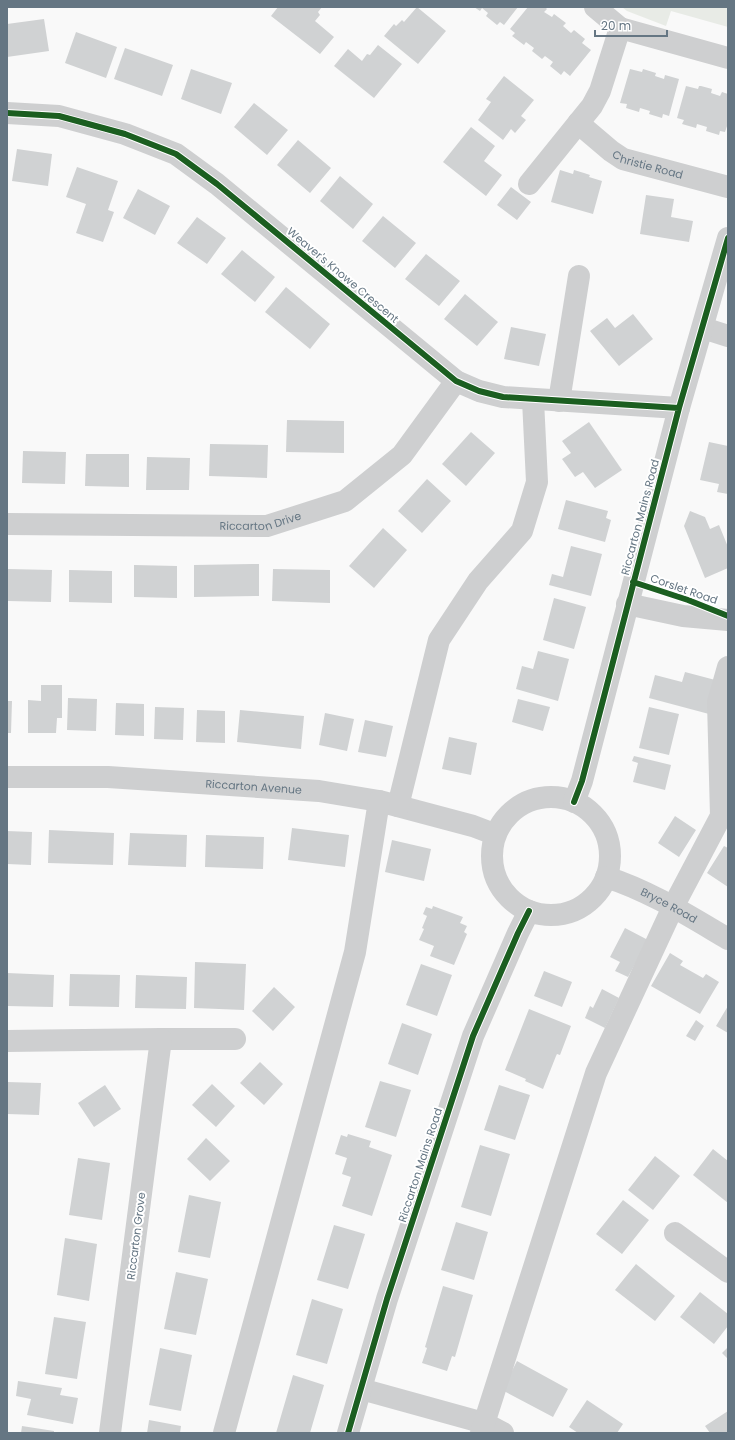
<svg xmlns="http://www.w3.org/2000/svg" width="735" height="1440" font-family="Poppins,sans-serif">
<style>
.green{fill:#e8ebe6}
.building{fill:#d0d2d3}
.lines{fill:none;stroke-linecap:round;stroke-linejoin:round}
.minor{stroke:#cecfd0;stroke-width:22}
.cycleway-casing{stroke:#fff;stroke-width:8}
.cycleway{stroke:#1b5e20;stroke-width:6}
.labels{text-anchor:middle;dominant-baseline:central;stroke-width:4;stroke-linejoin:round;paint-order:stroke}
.street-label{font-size:11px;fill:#657683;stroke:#fff}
</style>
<rect width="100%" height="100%" fill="#f9f9f9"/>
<path class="green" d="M622 7H728V27L671 11 666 26 627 11Z"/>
<path class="building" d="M278 7H322L318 12 320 15 315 21 334 37 320 54 271 16Z
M417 7 446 31 418 64 384 36 394 24 396 26 402 20 404 22Z
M474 7H518L504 25 500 22 497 25 486 16 488 13 482 8 480 11Z
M528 7H545L547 9 544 12 552 17 554 14 566 23 563 26 571 33 574 30 585 39 582 43 591 50 570 76 564 71 561 75 550 66 553 62 545 56 542 59 532 51 534 48 526 42 524 45 512 36 515 33 510 29Z
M44 19 49 51 7 57V24Z
M76 32 117 47 106 78 65 63Z
M378 45 402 64 374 98 334 66 348 49 362 61 367 54 370 55Z
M125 48 173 65 162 96 114 79Z
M191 69 232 83 221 114 181 99Z
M630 69 642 72 643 69 656 73 655 76 664 79 665 75 679 79 669 116 663 114 662 118 649 114 650 111 640 108 639 112 626 108 627 104 620 103Z
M504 76 534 100 521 116 526 120 515 133 511 129 503 140 478 120 491 102 486 99Z
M686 86 698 89 699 86H701L712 89 711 93 720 96 722 92 728 94V123L725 132 720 131 719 135 706 131 707 127 697 124 696 128 682 124 684 120 677 118Z
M254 103 288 130 267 155 234 127Z
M471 127 495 146 484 161 502 175 486 196 443 162Z
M298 140 331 168 310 193 277 165Z
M17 149 52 154 48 186 12 181Z
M77 167 118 181 108 210 114 212 103 242 76 233 86 204 66 197Z
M560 170 573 174 574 170 584 173 590 175 589 177 602 181 593 214 551 202Z
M340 176 373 204 353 229 320 201Z
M511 187 531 202 517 220 497 205Z
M138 189 170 206 155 235 123 218Z
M646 195 674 199 671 217 693 221 689 242 640 234Z
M383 216 416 243 395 268 362 241Z
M197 217 226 238 207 264 177 243Z
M242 250 275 277 255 302 221 274Z
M426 254 460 281 439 306 405 279Z
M286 287 330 324 310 349 265 312Z
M465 294 498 322 477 346 444 319Z
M633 314 653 339 619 366 590 331 607 318 615 328Z
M511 327 546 334 539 366 504 359Z
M287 420 344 421V453L286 452Z
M589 422 622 470 595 488 583 472 575 477 562 459 571 453 562 441Z
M471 432 495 453 466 486 442 464Z
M709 442 728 446V494L717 492 719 484 700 480Z
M210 444 268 445 267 478 209 476Z
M23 451 66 452 65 484 22 483Z
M86 454H129V487L85 486Z
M147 457 190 458 189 490H146Z
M427 479 451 501 422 533 398 511Z
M566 500 608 511 606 518 611 520 605 542 558 529Z
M690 511 705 517 710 529 719 525 728 547V568L705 578 684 526Z
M383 528 407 550 374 588 349 566Z
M571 546 602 554 591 596 549 585 552 574 563 577Z
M252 564H259V596L194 597V565Z
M134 565 177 566V598L134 597Z
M8 569 52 570 51 602 8 601Z
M273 569 330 570V603L272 601Z
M69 570 112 571V603L69 602Z
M554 598 586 607 574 649 543 640Z
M538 651 569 659 558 701 516 689 522 666 533 669Z
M685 672 719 681 709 714 649 698 655 675 682 682Z
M41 685H62V718H57L56 733H28V700L41 701Z
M68 698 97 699 96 731 67 730Z
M518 699 550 707 543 731 512 722Z
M7 701H12L11 733H7Z
M116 703 144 704V736L115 735Z
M155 707 184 708 183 740 154 739Z
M649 707 679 714 669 755 639 748Z
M197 710 225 711V743L196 742Z
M240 710 304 716 301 749 237 742Z
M325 713 354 719 347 751 319 745Z
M365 720 393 726 386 757 358 752Z
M449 737 477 743 471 775 442 769Z
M634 756 671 765 665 790 633 782 638 763 632 761Z
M675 816 696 830 679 857 658 843Z
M292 828 349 835 345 867 288 860Z
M49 830 114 833 113 865 48 863Z
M7 831 32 832 31 865 7 864Z
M130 833 187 835 186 867 128 865Z
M206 835 264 837 263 869 205 867Z
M392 840 431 849 424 881 385 872Z
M724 846 728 848V887L707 873Z
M433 906 463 917 460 923 467 926 464 932 467 934 454 965 430 956 434 946 419 940 424 929 422 928 427 916 423 914 426 907 432 909Z
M625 928 648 940 628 977 615 971 620 962 610 957Z
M670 953 683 961 680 965 703 978 706 974 719 982 700 1014 651 986Z
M195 962 246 964 244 1010 194 1008Z
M421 964 452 975 437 1016 406 1005Z
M544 971 572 982 562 1007 534 996Z
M7 973 54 975 53 1007 7 1006Z
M70 974 120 975 119 1007 69 1006Z
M136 975 187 977 186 1009 135 1008Z
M274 987 295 1007 273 1031 252 1011Z
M602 989 619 998 605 1028 585 1018 590 1006 593 1008Z
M728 1006V1033L716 1026Z
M529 1009 571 1026 560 1055 557 1054 556 1056 543 1089 525 1081 526 1079 505 1070Z
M696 1020 704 1026 695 1041 686 1036Z
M402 1023 432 1034 418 1075 388 1064Z
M260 1062 283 1084 264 1105 240 1083Z
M380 1081 411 1090 396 1137 365 1127Z
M7 1082 41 1083 39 1115 7 1114Z
M212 1084 235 1106 216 1127 192 1105Z
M105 1085 121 1109 94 1127 78 1103Z
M499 1085 530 1095 515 1140 484 1130Z
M348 1134 371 1141 369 1147 392 1155 372 1216 342 1206 351 1177 342 1174 347 1158 335 1154 341 1135 347 1137Z
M206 1138 230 1161 210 1181 187 1159Z
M480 1145 510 1154 491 1216 461 1207Z
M713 1149 728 1161V1203L693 1175Z
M655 1156 680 1176 653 1210 628 1190Z
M78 1158 110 1163 102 1220 69 1215Z
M189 1195 221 1202 210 1258 178 1252Z
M623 1200 649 1220 622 1254 596 1234Z
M456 1222 488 1232 474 1280 441 1270Z
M334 1225 365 1234 348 1289 317 1280Z
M65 1238 97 1244 89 1301 57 1295Z
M636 1264 675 1296 655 1321 615 1290Z
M176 1272 208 1279 196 1335 164 1329Z
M443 1286 473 1295 455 1357 452 1356 447 1371 422 1363 427 1348 425 1347Z
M700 1292 728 1314V1326L714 1344 680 1317Z
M312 1299 343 1309 327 1364 296 1355Z
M54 1317 86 1322 77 1379 45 1374Z
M728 1347V1359L722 1353Z
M160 1348 192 1355 181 1411 149 1405Z
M517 1361 568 1389 553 1417 502 1390Z
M293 1375 324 1385 310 1433H276Z
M18 1381 62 1388 60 1395 78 1398 73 1424 27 1415 31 1399 16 1396Z
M587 1400 623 1424 617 1433H578L569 1427Z
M728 1411V1433H710L705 1426Z
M149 1420 181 1426 180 1433H147Z
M22 1426 54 1431V1433H21Z"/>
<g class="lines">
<g class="minor">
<path d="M620 28 728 58"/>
<path d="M7 113 59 116 125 134 176 154 217 184 456 381 479 391 503 397 679 408"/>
<path id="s1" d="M578 123 611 151 623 159 728 187"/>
<path d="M529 184 592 106 600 91 620 28 595 7"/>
<path d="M703 328 728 336"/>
<path d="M559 401 579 276"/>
<path id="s2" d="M7 524 267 526 345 501 402 455 456 381"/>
<path d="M627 604 683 616 728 620"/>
<path id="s3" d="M7 777H108L319 791 379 801 473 826 494 834"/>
<circle cx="551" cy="856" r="59"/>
<path d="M574 802 582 781 679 408 728 238"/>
<path d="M398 806 439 640 478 581 522 531 537 482 533 400"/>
<path id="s4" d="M606 877C650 891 689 916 728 939"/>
<path d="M161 1039H235"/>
<path d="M7 1041 161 1039 110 1433"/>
<path d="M675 1233 728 1272"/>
<path d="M361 1389 484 1423 503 1433"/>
<path d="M224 1433 355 952 379 801"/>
<path d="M348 1433 387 1299 473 1036 518 933 529 911"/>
<path d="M481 1433 596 1073 673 907 721 816 718 702 728 667"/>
</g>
<defs>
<path id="cycleway" d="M7 113 59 116 125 134 176 154 217 184 456 381 479 391 503 397 679 408
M633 582 688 600 728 616
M574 802 582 781 679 408 728 238
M348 1433 387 1299 473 1036 518 933 529 911"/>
</defs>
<use href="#cycleway" class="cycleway-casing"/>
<use href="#cycleway" class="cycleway"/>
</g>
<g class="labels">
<g class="street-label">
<text stroke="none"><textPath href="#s1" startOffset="83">Christie Road</textPath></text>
<text transform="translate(343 275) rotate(40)">Weaver's Knowe Crescent</text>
<text transform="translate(640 517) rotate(-75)">Riccarton Mains Road</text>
<text stroke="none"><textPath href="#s2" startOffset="254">Riccarton Drive</textPath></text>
<text transform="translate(684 589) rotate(19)">Corslet Road</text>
<text stroke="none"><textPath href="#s3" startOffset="247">Riccarton Avenue</textPath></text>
<text stroke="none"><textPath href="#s4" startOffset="69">Bryce Road</textPath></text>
<text transform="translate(420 1165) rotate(-72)">Riccarton Mains Road</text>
<text transform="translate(136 1236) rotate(-83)">Riccarton Grove</text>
</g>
</g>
<rect width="735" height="1440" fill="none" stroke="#657683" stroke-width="16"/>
<path d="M595 30v6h72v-6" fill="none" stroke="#657683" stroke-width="2"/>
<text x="601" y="30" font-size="12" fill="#657683" stroke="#ffffff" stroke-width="3" paint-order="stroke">20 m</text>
</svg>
